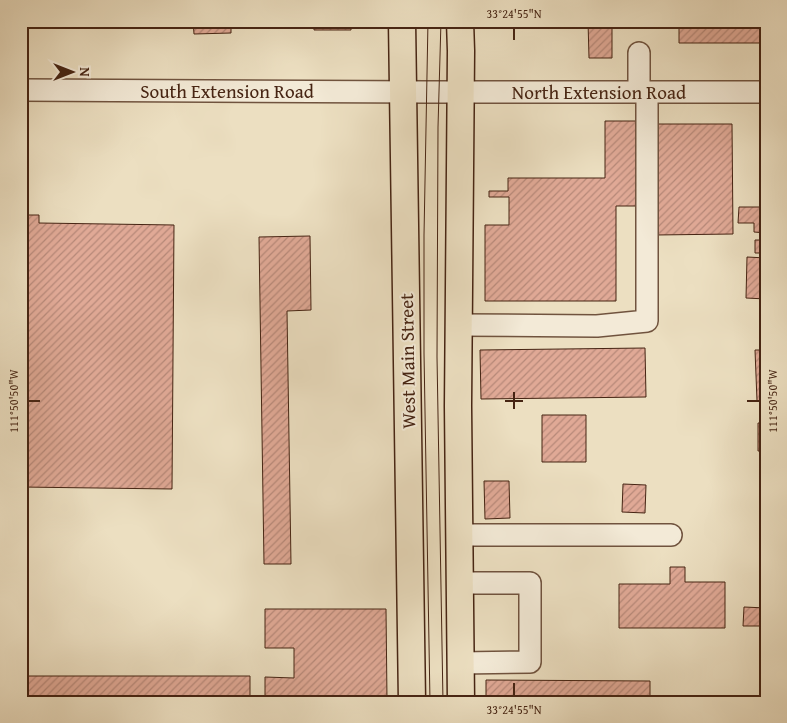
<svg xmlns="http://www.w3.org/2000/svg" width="787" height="723" font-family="'Gentium Book Plus',serif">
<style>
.building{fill:url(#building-hatch);stroke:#462413}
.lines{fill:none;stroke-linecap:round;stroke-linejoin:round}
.minor-casing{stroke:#70533e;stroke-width:24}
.major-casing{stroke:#462413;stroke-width:29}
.minor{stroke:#f3ead7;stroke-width:21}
.major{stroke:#ecdfc1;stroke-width:26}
.tram{stroke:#462413;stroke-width:1}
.ticks{fill:none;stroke:#462413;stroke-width:2}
.labels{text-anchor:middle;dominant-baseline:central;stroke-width:4;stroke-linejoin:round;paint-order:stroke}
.street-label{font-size:19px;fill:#462413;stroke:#f3ead7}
.neatline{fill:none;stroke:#462413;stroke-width:2}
.ticks-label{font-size:12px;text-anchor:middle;fill:#462413}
</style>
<defs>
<pattern id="building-hatch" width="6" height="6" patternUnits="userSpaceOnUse" patternTransform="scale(1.25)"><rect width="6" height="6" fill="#e0a996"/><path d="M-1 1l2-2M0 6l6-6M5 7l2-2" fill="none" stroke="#b78979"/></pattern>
</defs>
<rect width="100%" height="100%" fill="#ecdfc1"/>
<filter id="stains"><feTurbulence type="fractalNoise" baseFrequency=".004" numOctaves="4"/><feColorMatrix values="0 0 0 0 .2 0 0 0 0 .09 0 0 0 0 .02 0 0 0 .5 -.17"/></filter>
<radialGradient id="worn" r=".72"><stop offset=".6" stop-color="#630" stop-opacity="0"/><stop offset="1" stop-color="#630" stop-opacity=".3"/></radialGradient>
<path class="building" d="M193 21H231V33L194 34Z
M264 21H351V30H314V23L264 24Z
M588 21H612V58H589Z
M679 21H766V43H679Z
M605 121H640V206H616V301H485V225H509V197H489V191H508V178H605Z
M655 124H732L733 234 656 235Z
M739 207H766V233L754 232V223H738Z
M21 215H39V223L174 225 172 489 21 487Z
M310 236 311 310 287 311 291 564H264L259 237Z
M755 240H766V253H755Z
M747 257 766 258V299L746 298Z
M645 348 646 397 481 399 480 350Z
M755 350H766V400L757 401Z
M542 415H586V462H542Z
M758 423H766V451H758Z
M484 481H509L510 518 485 519Z
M623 484 646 485 645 513 622 512Z
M670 567H685V582H725V628H619V584H670Z
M744 607 766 608V626H743Z
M265 609H386L387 700 265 702V677L294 678V648H265Z
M21 676H250V702H21Z
M486 680 650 681V702H635V701L486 700Z"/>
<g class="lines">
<defs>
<path id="minor" d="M639 53V92
M21 90 427 92H766
M459 325 597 326 647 321V92
M459 535H671
M460 583H530V662L460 663"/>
<path id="major" d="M402 21 412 702
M460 21 461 51 458 406 461 702"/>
</defs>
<use href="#minor" class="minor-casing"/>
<use href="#major" class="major-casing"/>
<use href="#minor" class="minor"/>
<use href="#major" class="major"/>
<path class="tram" d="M428 21 424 235V353L430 702
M441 21 438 127 437 357 443 702"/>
</g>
<path class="ticks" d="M514 28V40M514 392V409M28 401H40M505 401H523M747 401H760M514 683V696"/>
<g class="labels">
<g class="street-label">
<text x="227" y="91">South Extension Road</text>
<text x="599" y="92">North Extension Road</text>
<text transform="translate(407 361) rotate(-91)">West Main Street</text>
</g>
</g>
<rect width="787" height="723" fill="none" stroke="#ecdfc1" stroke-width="55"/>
<g transform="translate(72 72) rotate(90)" stroke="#f3ead7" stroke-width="4" paint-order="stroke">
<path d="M0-4L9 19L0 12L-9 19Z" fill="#462413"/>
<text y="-8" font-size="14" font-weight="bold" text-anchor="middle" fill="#462413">N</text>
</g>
<rect x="28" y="28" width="732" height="668" class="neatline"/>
<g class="ticks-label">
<text x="514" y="18">33°24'55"N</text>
<text transform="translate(14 401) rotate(-90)" y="4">111°50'50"W</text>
<text transform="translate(773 401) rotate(-90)" y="4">111°50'50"W</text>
<text x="514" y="714">33°24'55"N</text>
</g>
<rect width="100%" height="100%" filter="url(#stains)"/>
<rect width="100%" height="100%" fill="url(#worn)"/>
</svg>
